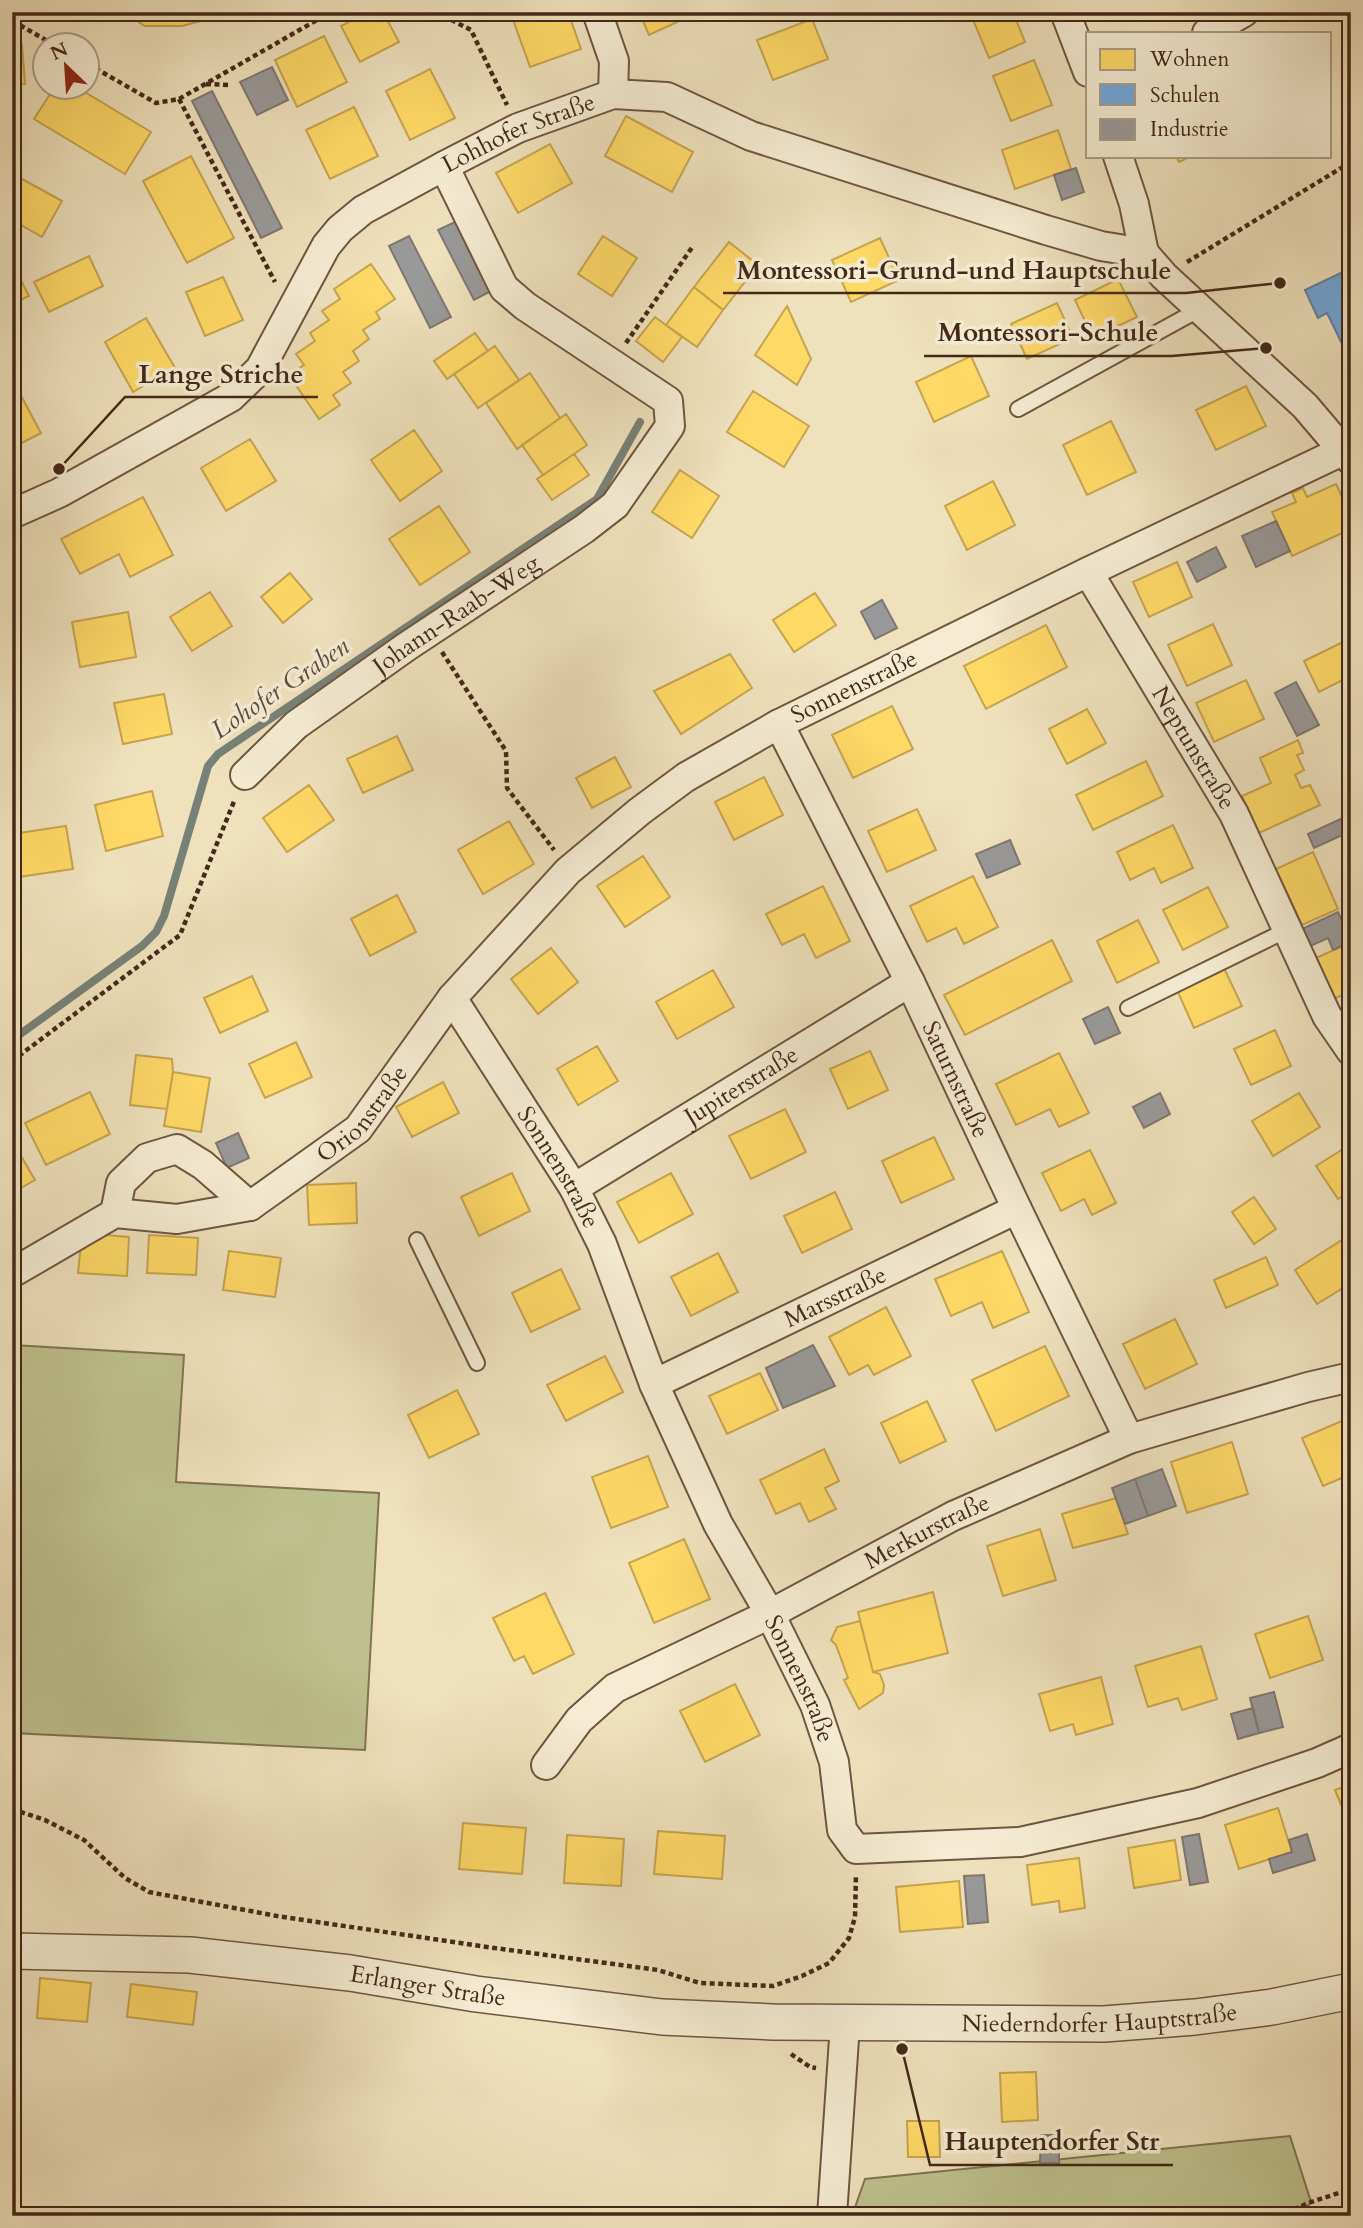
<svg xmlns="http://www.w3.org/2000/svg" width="1363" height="2228" font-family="Cardo,serif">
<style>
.green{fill:#bec18d;stroke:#817452;stroke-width:2}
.homes{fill:#ffd966;stroke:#c7a44f;stroke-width:2}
.schools{fill:#6fa8dc;stroke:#6282a1;stroke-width:2}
.industry{fill:#999;stroke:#807772;stroke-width:2}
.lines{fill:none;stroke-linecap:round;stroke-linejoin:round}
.stream{stroke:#788177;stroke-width:8}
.service-casing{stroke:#6f5641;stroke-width:18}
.minor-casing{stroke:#6f5641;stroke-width:32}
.tertiary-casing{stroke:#6f5641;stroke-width:38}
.path{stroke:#442818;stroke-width:4.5;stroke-dasharray:5 3.5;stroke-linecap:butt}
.service{stroke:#f5ecd3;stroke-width:14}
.minor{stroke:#f5ecd3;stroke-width:28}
.tertiary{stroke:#f5ecd3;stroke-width:35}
.labels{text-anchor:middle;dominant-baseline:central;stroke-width:7;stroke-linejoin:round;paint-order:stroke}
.street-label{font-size:24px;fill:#442818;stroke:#f5ecd3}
.water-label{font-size:26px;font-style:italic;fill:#5a4d40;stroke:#f5ecd3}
.leader{fill:none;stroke:#442818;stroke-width:2.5}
.callout-dot{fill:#442818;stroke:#f5ecd3;stroke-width:2.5}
.callout-label{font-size:26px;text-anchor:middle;font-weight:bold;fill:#442818;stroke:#f5ecd3;stroke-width:7;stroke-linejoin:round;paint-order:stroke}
</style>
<rect width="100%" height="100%" fill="#efe1bc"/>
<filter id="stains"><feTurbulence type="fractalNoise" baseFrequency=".00286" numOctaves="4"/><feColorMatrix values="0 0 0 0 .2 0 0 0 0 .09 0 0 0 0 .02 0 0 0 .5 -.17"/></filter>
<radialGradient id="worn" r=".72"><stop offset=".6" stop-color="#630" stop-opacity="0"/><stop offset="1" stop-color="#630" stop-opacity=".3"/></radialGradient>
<path class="green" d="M12 1345 184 1355 176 1482 379 1493 365 1750 12 1733Z
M1290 2136 1311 2202 1299 2216H852L865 2179Z"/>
<path class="homes" d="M123 12H221L216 17 182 26H145Z
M368 12H383L399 42 360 62 341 26Z
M516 12H568L581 49 530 67 511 14Z
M639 12H699L649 35Z
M978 12H1013L1025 42 989 58 971 15Z
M812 19 828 59 773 80 757 40Z
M324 36 347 82 297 107 275 60Z
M12 45H22L25 84 12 85Z
M1034 60 1052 105 1011 121 993 76Z
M430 69 455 118 410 140 386 91Z
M54 88H78L151 132 125 174 34 119Z
M354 107 378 156 330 179 306 130Z
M626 116 693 152 672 192 605 156Z
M1058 130 1071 169 1015 189 1002 150Z
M550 144 572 183 518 213 496 173Z
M191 156 234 238 187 263 143 181Z
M1176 156H1192L1179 162Z
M13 174 62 201 42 237 12 220Z
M603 236 637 258 612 296 578 274Z
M880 238 899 280 851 302 832 260Z
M729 242 758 265 723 310 694 287Z
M89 256 103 286 49 312 34 282Z
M12 263 29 296 12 304Z
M371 264 395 299 376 312 380 319 363 330 369 339 353 351 359 361 343 372 351 383 333 395 340 405 319 419 289 375 304 365 296 354 315 341 310 333 329 320 322 311 340 299 334 289Z
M223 277 243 320 205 336 186 292Z
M1118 279 1137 317 1093 338 1075 300Z
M694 287 723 310 697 347 666 325Z
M1057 303 1073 338 1027 359 1011 324Z
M787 306 811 359 797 385 755 355Z
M655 317 682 337 663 362 636 341Z
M146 318 175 368 133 392 105 342Z
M475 333 488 351 447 379 434 361Z
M495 346 519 380 478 408 454 374Z
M971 356 989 396 934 422 916 382Z
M530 373 560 418 517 449 486 403Z
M1246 386 1266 426 1216 450 1196 410Z
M18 390 41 433 12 448V393Z
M753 391 809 426 784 467 727 432Z
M566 414 587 445 543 475 522 445Z
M1111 421 1136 472 1087 495 1063 445Z
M414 430 442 471 400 501 371 460Z
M250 439 276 481 226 511 201 468Z
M574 454 589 475 552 500 537 479Z
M680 470 719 496 692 538 652 512Z
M993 481 1015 525 967 550 945 506Z
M1336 484 1351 516V529L1292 556 1272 512 1296 502 1292 493 1303 488 1307 497Z
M143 497 173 555 130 577 119 554 80 574 61 539Z
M439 506 470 552 420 585 389 539Z
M1177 562 1192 597 1149 617 1133 582Z
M290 573 312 599 283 623 261 597Z
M210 592 232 626 192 651 170 617Z
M815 593 836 625 794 652 773 620Z
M128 612 136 657 80 667 72 622Z
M1213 624 1232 665 1187 686 1168 645Z
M1046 625 1067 667 986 709 964 666Z
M1351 638V676L1319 692 1304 661Z
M730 654 752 688 681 734 654 691Z
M1246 680 1264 719 1214 742 1196 703Z
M164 694 172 734 123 744 114 703Z
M892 706 913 749 853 778 832 735Z
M1087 709 1106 743 1067 764 1049 729Z
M397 736 413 770 363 793 347 759Z
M1298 740 1303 753 1297 755 1304 770 1295 775 1301 788 1310 785 1320 805 1259 833 1242 796 1271 783 1260 758Z
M615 757 631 787 592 808 576 778Z
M1146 761 1163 796 1093 830 1076 795Z
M764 777 783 815 734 840 715 802Z
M309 785 334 820 287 852 263 818Z
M152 791 163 836 106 851 95 805Z
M917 809 936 850 887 872 868 831Z
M509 821 534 864 483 894 458 850Z
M1173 825 1193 868 1161 883 1154 868 1130 880 1117 852Z
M66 826 73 869 12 878V834Z
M1313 852 1338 909 1302 925 1276 869Z
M643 856 670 897 625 927 597 886Z
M973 876 998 927 964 944 956 928 927 942 910 906Z
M823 886 850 941 816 958 804 934 782 945 766 914Z
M1208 887 1228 927 1183 950 1163 910Z
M397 895 416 932 370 956 351 919Z
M1138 920 1159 962 1117 983 1097 941Z
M1052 940 1072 981 965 1035 944 995Z
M1351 942V991L1334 999 1316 958Z
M551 948 578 982 538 1014 511 979Z
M1224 968 1242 1006 1194 1028 1177 990Z
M713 970 734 1007 677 1039 656 1002Z
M252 976 268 1011 220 1033 204 998Z
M1275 1030 1291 1066 1251 1085 1234 1049Z
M296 1042 312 1077 265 1098 249 1064Z
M597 1046 618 1081 578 1105 557 1069Z
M870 1051 888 1090 848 1109 830 1069Z
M1059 1053 1089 1113 1059 1127 1050 1109 1016 1125 996 1084Z
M136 1055 172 1059 173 1072 167 1109 130 1105Z
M173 1072 210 1078 201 1132 164 1126Z
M443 1082 459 1113 412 1137 396 1107Z
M90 1092 110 1134 46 1165 25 1123Z
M1299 1093 1320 1127 1273 1156 1252 1121Z
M785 1109 806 1152 751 1179 729 1136Z
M934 1137 954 1179 901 1203 882 1161Z
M1351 1144V1191L1338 1199 1316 1166Z
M17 1149 35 1180 12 1193V1152Z
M1090 1150 1116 1203 1092 1215 1084 1199 1061 1211 1042 1173Z
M512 1173 530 1211 479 1236 461 1197Z
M671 1173 693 1214 639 1243 617 1202Z
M356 1183 357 1223 309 1225 307 1185Z
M835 1192 852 1229 802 1253 784 1216Z
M1254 1197 1276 1229 1254 1244 1232 1212Z
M82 1233 129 1237 127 1276 78 1273Z
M1351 1234V1283L1317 1304 1295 1270Z
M149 1235 198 1238 196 1275 147 1273Z
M229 1251 281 1258 275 1297 223 1290Z
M1002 1251 1029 1312 993 1328 982 1302 951 1316 935 1279Z
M718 1253 738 1292 691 1316 671 1277Z
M1266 1257 1278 1285 1226 1308 1214 1280Z
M561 1269 580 1309 531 1332 512 1293Z
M886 1307 911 1356 874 1375 868 1365 849 1375 829 1337Z
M1175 1319 1197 1364 1145 1389 1123 1344Z
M1045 1346 1069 1396 996 1431 972 1380Z
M605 1356 623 1392 566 1421 547 1385Z
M760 1373 778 1410 727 1434 709 1396Z
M457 1390 479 1434 429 1458 408 1415Z
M927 1401 946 1441 900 1463 881 1423Z
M1344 1420 1351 1435V1474L1323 1486 1302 1438Z
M1232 1442 1248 1494 1187 1513 1171 1462Z
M824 1449 839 1481 825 1488 836 1509 809 1522 800 1503 776 1514 760 1480Z
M648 1456 668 1507 611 1528 592 1477Z
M1116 1498 1128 1534 1073 1548 1062 1514Z
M1040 1529 1056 1580 1003 1596 987 1546Z
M684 1539 710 1599 654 1623 629 1563Z
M933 1592 948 1653 873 1672 858 1612Z
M545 1593 574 1654 533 1674 524 1656 514 1661 493 1618Z
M1308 1616 1323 1660 1270 1678 1255 1634Z
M860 1621 873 1672 880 1674 884 1685 883 1693 859 1709 844 1680 848 1678 836 1645 831 1640 837 1627Z
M1201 1646 1217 1699 1182 1710 1178 1698 1148 1707 1135 1666Z
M1101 1677 1113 1724 1076 1735 1073 1724 1050 1731 1039 1694Z
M735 1684 760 1735 705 1762 680 1711Z
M1351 1784V1829L1335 1790Z
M1278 1808 1292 1852 1239 1869 1225 1825Z
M463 1823 526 1828 522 1874 459 1869Z
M658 1831 725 1836 722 1879 654 1874Z
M567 1835 624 1839 621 1886 564 1883Z
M1175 1840 1181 1880 1134 1888 1128 1848Z
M1079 1858 1085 1908 1060 1912 1059 1901 1032 1905 1027 1865Z
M959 1881 963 1927 900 1932 896 1887Z
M40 1978 91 1983 87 2022 37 2018Z
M131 1984 197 1992 193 2025 127 2017Z
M1036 2072 1038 2120 1002 2122 1000 2073Z
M907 2121H939L940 2157H908Z"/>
<path class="schools" d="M1351 268V345L1344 348 1327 313 1318 318 1305 290Z"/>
<path class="industry" d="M272 67 288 100 257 115 240 82Z
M212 91 282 228 261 238 192 101Z
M1076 168 1084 192 1062 200 1054 175Z
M457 221 493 290 474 300 438 230Z
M409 236 451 317 430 328 389 246Z
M1276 521 1290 551 1256 567 1242 536Z
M1216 547 1226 567 1197 582 1187 562Z
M882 600 897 628 875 639 861 612Z
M1296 682 1319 725 1297 736 1275 693Z
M1347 816 1351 823V831L1314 848 1308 834Z
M1010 840 1020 864 987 878 976 854Z
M1338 912 1343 923 1351 920V942L1333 950 1328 938 1308 947 1300 930Z
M1108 1007 1120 1033 1095 1044 1083 1019Z
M1160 1093 1170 1114 1144 1128 1133 1107Z
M238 1133 249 1158 227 1168 216 1143Z
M813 1345 835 1386 783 1408 766 1368Z
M1162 1469 1176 1506 1148 1516 1135 1479Z
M1135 1479 1148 1516 1125 1524 1112 1488Z
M1274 1692 1283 1727 1259 1733 1250 1698Z
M1253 1708 1259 1733 1238 1739 1231 1714Z
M1199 1834 1208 1882 1190 1885 1182 1837Z
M1307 1834 1315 1860 1273 1873 1269 1859 1292 1852 1289 1840Z
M984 1875 988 1922 968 1924 964 1876Z
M1041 2135H1059V2163H1040Z"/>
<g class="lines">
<path class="stream" d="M12 1040 142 946 156 932 164 916 208 766 218 754 597 499 640 422"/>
<defs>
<path id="service" d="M1018 409 1200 309
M1128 1008 1287 930
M417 1240 477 1363"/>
<g id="minor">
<path d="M597 12 614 61 613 94"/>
<path d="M1065 12 1088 72"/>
<path d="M1207 33 1244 12"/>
<path d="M1118 156 1134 204 1144 253"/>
<path id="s1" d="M1344 450 1088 572 779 724 686 777 640 811 568 871 452 998 574 1188 602 1244 654 1384 718 1524 770 1614 815 1705 834 1762 842 1830 856 1849 1020 1842 1198 1803 1317 1763 1351 1748"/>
<path id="s2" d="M12 514 59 493 231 397 260 369 326 246 340 229 363 210 444 166 518 128 613 94 667 97 751 136 1046 230 1101 246 1144 253 1164 276 1305 406 1351 460"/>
<path id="s3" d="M1088 572 1234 814 1327 1016 1351 1051"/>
<path id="s4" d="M779 724 910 982 1017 1209 1129 1439"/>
<path id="s5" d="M245 775 296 725 406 647 584 529 615 505 670 426 668 401 525 306 504 288 444 166"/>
<path id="s6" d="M574 1188 910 982"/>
<path d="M115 1213 121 1183 147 1158 177 1149 203 1165 250 1206"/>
<path id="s7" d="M12 1273 115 1213 177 1219 250 1206 358 1129 452 998"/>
<path id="s8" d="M654 1384 1017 1209"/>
<path id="s9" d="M546 1765 579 1720 615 1688 770 1614 953 1516 1129 1439 1308 1387 1351 1377"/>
<path d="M832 2216 845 2024"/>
</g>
<g id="tertiary">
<path id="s10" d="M12 1951 190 1955 350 1973 476 1994 662 2017 773 2022 1104 2024 1195 2017 1272 2007 1351 1991"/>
</g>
</defs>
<use href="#service" class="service-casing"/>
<use href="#minor" class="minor-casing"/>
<use href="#tertiary" class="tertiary-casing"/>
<path class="path" d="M436 12 471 30 507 105
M12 24H18L56 46
M88 64 156 103 179 99 331 12
M206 84 229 85
M179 99 275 282
M1187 262 1351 162
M626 343 693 246
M442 652 506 751 507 788 554 850
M12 1061 180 935 235 799
M12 1809 45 1820 84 1840 125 1878 149 1892 277 1916 487 1947 658 1970 700 1983 773 1986 802 1976 829 1963 849 1938 855 1917 856 1874
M791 2054 810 2067 816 2068
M1278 2216 1311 2202 1351 2189"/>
<use href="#service" class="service"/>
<use href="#minor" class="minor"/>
<use href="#tertiary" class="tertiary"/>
</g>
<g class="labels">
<g class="street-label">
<text stroke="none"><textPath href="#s2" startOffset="654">Lohhofer Straße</textPath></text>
<text stroke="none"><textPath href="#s5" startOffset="266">Johann-Raab-Weg</textPath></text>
<text transform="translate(854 687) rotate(-26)">Sonnenstraße</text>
<text stroke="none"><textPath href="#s3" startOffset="205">Neptunstraße</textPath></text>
<text stroke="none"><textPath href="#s4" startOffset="397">Saturnstraße</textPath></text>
<text stroke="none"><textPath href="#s6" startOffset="196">Jupiterstraße</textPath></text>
<text stroke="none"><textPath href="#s7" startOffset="402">Orionstraße</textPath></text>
<text stroke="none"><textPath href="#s1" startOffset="1258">Sonnenstraße</textPath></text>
<text stroke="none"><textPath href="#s8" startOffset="201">Marsstraße</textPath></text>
<text stroke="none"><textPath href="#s9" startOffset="453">Merkurstraße</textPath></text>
<text stroke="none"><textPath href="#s1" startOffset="1825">Sonnenstraße</textPath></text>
<text stroke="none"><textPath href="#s10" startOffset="418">Erlanger Straße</textPath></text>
<text stroke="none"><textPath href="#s10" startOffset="1092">Niederndorfer Hauptstraße</textPath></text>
</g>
<g class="water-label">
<text transform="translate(280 688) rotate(-34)">Lohofer Graben</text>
</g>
</g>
<path class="leader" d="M1280 283L1186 293H723M1266 348L1172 356H924M59 469L125 397H318M902 2049L930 2165H1173"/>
<g class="callout-dot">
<circle cx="1280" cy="283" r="7"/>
<circle cx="1266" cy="348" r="7"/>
<circle cx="59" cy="469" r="7"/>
<circle cx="902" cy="2049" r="7"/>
</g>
<g class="callout-label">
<text x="954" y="279">Montessori-Grund-und Hauptschule</text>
<text x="1048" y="341">Montessori-Schule</text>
<text x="221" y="383">Lange Striche</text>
<text x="1052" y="2150">Hauptendorfer Str</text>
</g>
<rect width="1363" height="2228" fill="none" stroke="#efe1bc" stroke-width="42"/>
<rect x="14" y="14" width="1335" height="2200" fill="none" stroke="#442818" stroke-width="3.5"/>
<rect x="21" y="21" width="1321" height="2186" fill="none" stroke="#442818" stroke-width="2"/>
<rect x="1086" y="32" width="245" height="126" fill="#f5ecd3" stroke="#ae9e88" stroke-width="2"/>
<rect x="1100" y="49" width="35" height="21" fill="#ffd966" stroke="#ae9e88" stroke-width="2"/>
<text x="1150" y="66" font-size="21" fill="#442818">Wohnen</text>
<rect x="1100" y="84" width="35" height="21" fill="#6fa8dc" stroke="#ae9e88" stroke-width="2"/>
<text x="1150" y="102" font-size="21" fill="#442818">Schulen</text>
<rect x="1100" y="119" width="35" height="21" fill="#999999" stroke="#ae9e88" stroke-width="2"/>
<text x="1150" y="136" font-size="21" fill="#442818">Industrie</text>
<g transform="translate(66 66) rotate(335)"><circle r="33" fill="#f5ecd3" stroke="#ae9e88" stroke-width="2"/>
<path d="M0-5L12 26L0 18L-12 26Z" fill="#8f2418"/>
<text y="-10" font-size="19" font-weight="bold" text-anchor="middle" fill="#442818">N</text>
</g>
<rect width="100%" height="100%" filter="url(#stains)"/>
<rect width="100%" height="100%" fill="url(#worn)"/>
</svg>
